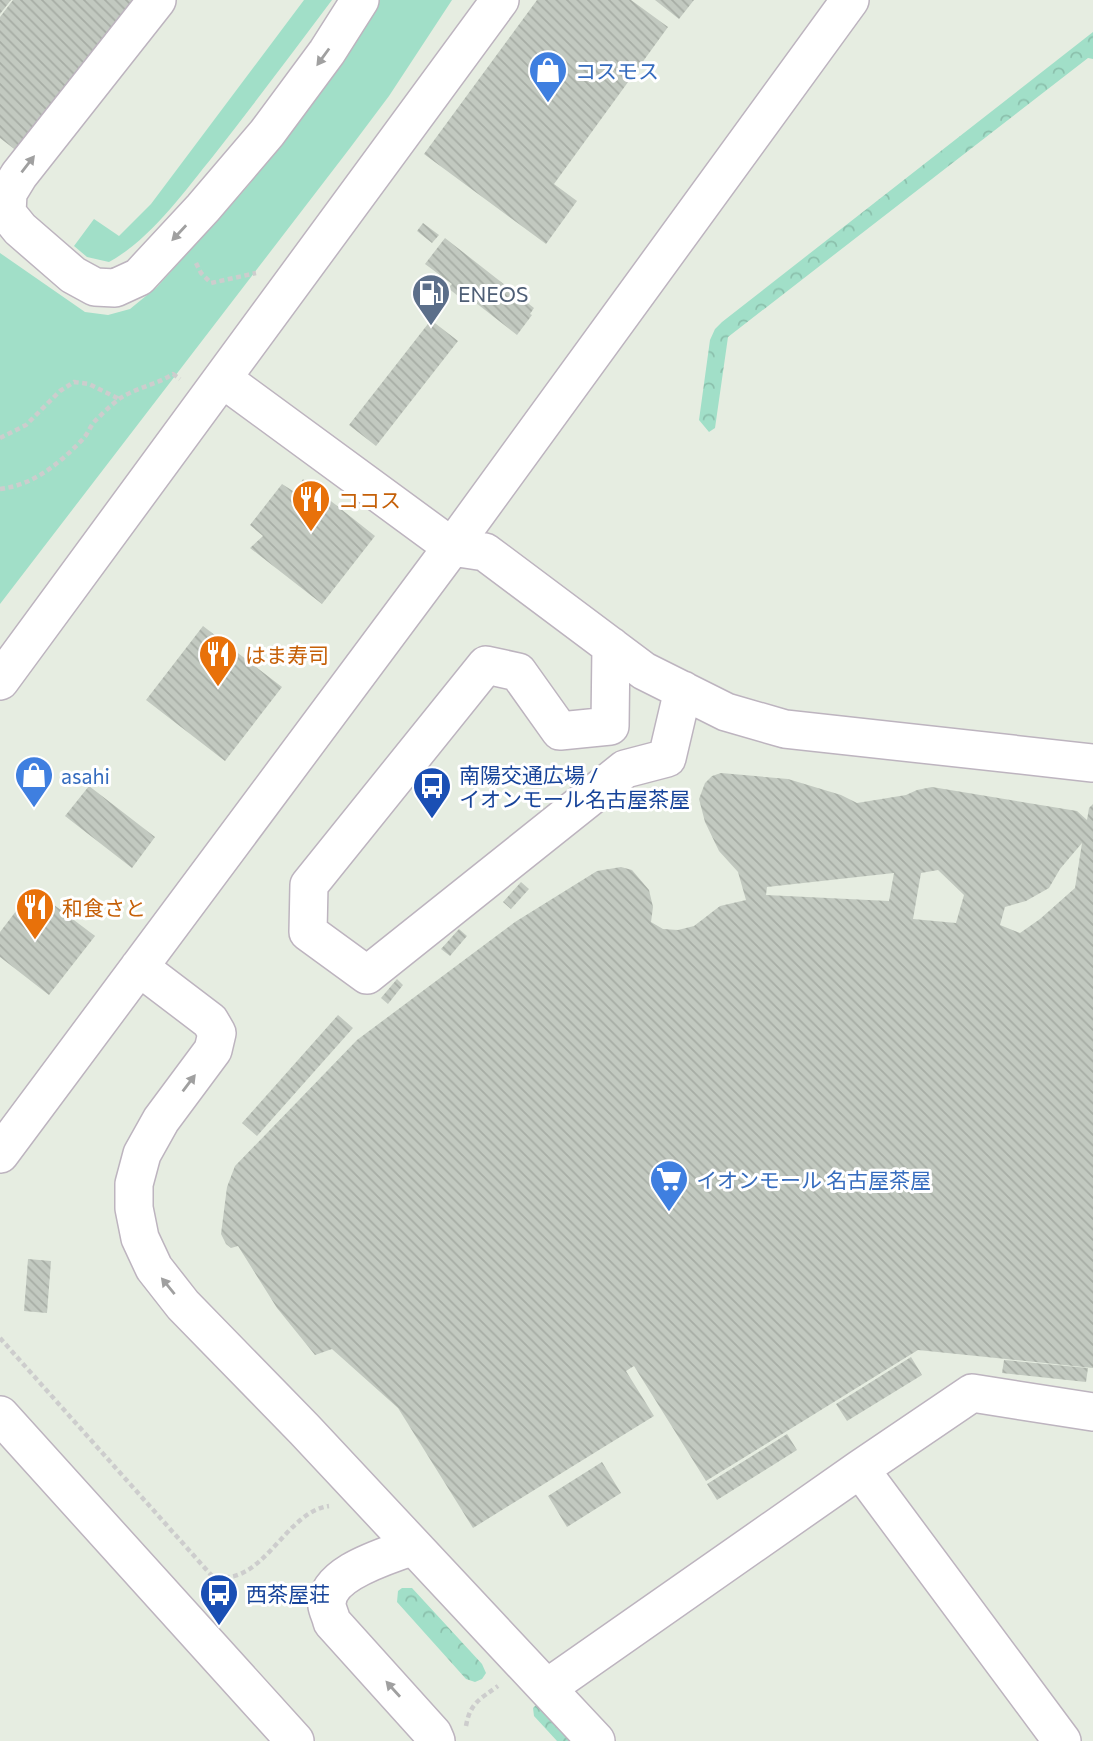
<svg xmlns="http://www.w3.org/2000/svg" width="1093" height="1741" font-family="Commissioner,'Noto Sans JP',sans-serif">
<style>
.forest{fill:url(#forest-crowns)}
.garden{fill:#a1dfc8}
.building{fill:url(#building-back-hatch);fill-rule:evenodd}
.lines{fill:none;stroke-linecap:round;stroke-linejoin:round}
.minor-casing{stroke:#bdb4bf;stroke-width:40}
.path{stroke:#cdcdcd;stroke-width:4.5;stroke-dasharray:5 3.5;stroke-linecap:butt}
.minor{stroke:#fff;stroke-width:37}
.oneway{fill:#a0a0a0}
.labels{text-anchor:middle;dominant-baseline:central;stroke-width:6;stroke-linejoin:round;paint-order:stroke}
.shop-label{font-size:21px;fill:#366cbe;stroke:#fff;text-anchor:start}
.service-label{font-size:21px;fill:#4e5e75;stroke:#fff;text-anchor:start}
.food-label{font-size:21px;fill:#c56008;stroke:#fff;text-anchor:start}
.transit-label{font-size:21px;fill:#164399;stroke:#fff;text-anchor:start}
</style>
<defs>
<pattern id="forest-crowns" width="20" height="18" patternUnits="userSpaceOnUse" patternTransform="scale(1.75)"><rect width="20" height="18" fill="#a1dfc8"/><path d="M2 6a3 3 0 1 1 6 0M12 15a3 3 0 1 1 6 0" fill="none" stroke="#8bc0ac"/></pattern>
<pattern id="building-back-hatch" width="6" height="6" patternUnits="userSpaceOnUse" patternTransform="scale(1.75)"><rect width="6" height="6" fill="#c2c9c0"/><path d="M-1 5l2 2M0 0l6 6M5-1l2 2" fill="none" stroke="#a7ada5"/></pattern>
</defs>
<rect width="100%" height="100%" fill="#e6ede1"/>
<path class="forest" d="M1093 32V59L1088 58 728 337 715 428 709 432 699 420 710 340 715 329 722 322Z
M402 1588H412L482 1664 486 1673 482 1679 475 1682 466 1679 397 1602 398 1591Z
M538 1703 579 1741H557L534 1716 533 1708Z"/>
<path class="garden" d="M304 0H332C293 52 254 104 214 155 183 193 152 238 109 262L87 257 74 246 94 219 119 236 151 204Z
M377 0H452L389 96 350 148 0 604V253L85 312 108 315 130 309 157 287 247 187 298 121Z"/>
<path class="building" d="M0 0H11L0 14Z
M13 0H141L22 155 0 138V17Z
M537 0H631L668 27 554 184 577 201 546 244 424 154Z
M655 0H694L679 19Z
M423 223 439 235 432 243 417 231Z
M445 238 534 308 530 314 532 315 517 335 462 292 458 296 448 288 452 284 425 264Z
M431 320 458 341 376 446 349 425Z
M303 479 375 536 322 604 250 548 263 536 250 525 282 484 296 493Z
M203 626 282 687 225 761 146 700Z
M721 773 788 779 841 795 857 803 906 795 917 790 932 787 1077 811 1087 820 1089 808 1093 804V1368L918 1350 706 1481 634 1366 626 1371 654 1416 473 1528 398 1408 332 1349 315 1355 277 1308 238 1246 231 1248 226 1244 221 1234 227 1187 235 1166 357 1040 515 922 597 871 621 867 632 870 649 890 653 907 651 922 663 929 678 930 694 926 720 906 746 900 738 872 719 851 705 822 699 799 705 783 712 776ZM1082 843 1075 888 1040 919 1020 933 1000 925 1005 907 1026 901 1049 888 1060 869ZM938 870 964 895 956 923 913 919 921 873ZM894 873 889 901 766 895 767 887Z
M89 786 155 837 132 868 65 816Z
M521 882 529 889 511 909 503 902Z
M33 889 95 936 49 995 0 957V932Z
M459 929 467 936 450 956 441 949Z
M397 979 403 985 388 1004 381 998Z
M338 1015 353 1028 257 1136 242 1123Z
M28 1259 51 1261 47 1313 24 1311Z
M911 1357 922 1375 847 1421 836 1404Z
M1004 1360 1088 1368 1086 1382 1002 1373Z
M787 1434 797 1450 717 1500 707 1484Z
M602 1462 621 1493 567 1527 548 1496Z"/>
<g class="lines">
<defs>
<path id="minor" d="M157 0 19 175 8 193 7 213 20 229 73 275 95 287 115 288 139 277 203 208 267 133 327 52 360 0
M223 379 452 547 485 552 644 671 726 712 785 729 1093 763
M611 646 610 726 560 731 518 672 486 665 309 885 308 932 367 975 625 769 667 758 683 690
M0 681 500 0
M139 967 210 1021 217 1033 213 1050 161 1120 142 1154 134 1184V1208L140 1238 154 1268 183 1305 304 1429 596 1741
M0 1154 452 547 850 0
M0 1415 295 1741
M860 1469 1062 1741
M413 1546C388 1556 325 1572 327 1606 328 1611 331 1617 332 1622L433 1734 436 1741
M547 1688 860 1469 972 1393 1093 1412"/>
</defs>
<use href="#minor" class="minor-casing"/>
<path class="path" d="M196 263 201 273 211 283 256 273
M0 438 26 425 60 391 74 382 89 384 119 399
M0 489C34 485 60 463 83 439 88 434 90 426 95 421 102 414 111 405 119 399 137 387 156 385 173 374L180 379
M0 1338 212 1576C263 1589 284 1512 329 1506
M466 1726C470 1703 480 1699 498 1686"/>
<use href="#minor" class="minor"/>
</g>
<defs><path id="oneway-solid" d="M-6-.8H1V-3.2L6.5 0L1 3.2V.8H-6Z" transform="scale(1.75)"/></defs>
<g class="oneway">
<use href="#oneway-solid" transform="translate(323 57) rotate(126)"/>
<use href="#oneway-solid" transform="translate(28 164) rotate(-52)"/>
<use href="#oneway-solid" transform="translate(179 233) rotate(133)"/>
<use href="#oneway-solid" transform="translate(189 1083) rotate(-53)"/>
<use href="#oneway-solid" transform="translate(168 1286) rotate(-129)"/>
<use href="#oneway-solid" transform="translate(393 1689) rotate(-132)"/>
</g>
<defs>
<symbol id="shop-pin" viewBox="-11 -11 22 30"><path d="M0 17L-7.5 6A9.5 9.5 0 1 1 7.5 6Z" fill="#3f7fe0" stroke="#fff"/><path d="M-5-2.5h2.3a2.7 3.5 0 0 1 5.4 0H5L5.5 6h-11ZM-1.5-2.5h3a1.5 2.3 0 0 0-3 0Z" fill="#fff"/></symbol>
<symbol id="fuel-pin" viewBox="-11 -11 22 30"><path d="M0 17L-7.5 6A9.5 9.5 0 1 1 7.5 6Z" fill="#5c6f8a" stroke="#fff"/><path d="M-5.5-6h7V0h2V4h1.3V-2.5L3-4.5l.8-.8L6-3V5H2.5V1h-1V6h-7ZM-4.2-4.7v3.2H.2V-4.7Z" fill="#fff"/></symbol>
<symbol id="restaurant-pin" viewBox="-11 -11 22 30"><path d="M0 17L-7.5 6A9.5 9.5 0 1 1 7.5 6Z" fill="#e8710a" stroke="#fff"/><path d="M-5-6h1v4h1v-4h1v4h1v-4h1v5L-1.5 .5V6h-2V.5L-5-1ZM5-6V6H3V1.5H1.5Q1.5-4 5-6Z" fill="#fff"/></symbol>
<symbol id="bus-pin" viewBox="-11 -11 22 30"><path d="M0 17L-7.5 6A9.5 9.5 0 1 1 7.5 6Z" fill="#1a4fb4" stroke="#fff"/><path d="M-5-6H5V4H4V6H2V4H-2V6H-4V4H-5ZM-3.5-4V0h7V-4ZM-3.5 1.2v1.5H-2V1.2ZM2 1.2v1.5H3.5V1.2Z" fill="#fff"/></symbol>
<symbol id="supermarket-pin" viewBox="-11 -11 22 30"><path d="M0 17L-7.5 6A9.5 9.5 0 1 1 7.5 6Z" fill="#3f7fe0" stroke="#fff"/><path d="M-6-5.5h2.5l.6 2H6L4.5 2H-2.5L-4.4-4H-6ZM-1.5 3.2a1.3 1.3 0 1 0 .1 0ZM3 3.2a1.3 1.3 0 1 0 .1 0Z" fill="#fff"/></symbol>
</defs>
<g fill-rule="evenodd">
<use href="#shop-pin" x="526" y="48" width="44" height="60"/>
<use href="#fuel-pin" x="409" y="271" width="44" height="60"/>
<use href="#restaurant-pin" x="289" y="477" width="44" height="60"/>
<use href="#restaurant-pin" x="196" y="632" width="44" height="60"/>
<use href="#shop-pin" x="12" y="753" width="44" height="60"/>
<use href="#bus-pin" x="410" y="764" width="44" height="60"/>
<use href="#restaurant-pin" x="13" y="885" width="44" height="60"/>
<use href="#supermarket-pin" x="647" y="1157" width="44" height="60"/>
<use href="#bus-pin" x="197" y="1571" width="44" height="60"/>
</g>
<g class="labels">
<g class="shop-label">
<text x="575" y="70">コスモス</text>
<text x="61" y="775">asahi</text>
<text x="696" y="1179">イオンモール 名古屋茶屋</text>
</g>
<g class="service-label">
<text x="458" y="293">ENEOS</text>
</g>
<g class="food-label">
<text x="338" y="499">ココス</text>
<text x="245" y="654">はま寿司</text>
<text x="62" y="907">和食さと</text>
</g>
<g class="transit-label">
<text x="459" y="774">南陽交通広場 /<tspan x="459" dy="24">イオンモール名古屋茶屋</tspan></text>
<text x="246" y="1593">西茶屋荘</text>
</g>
</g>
</svg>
